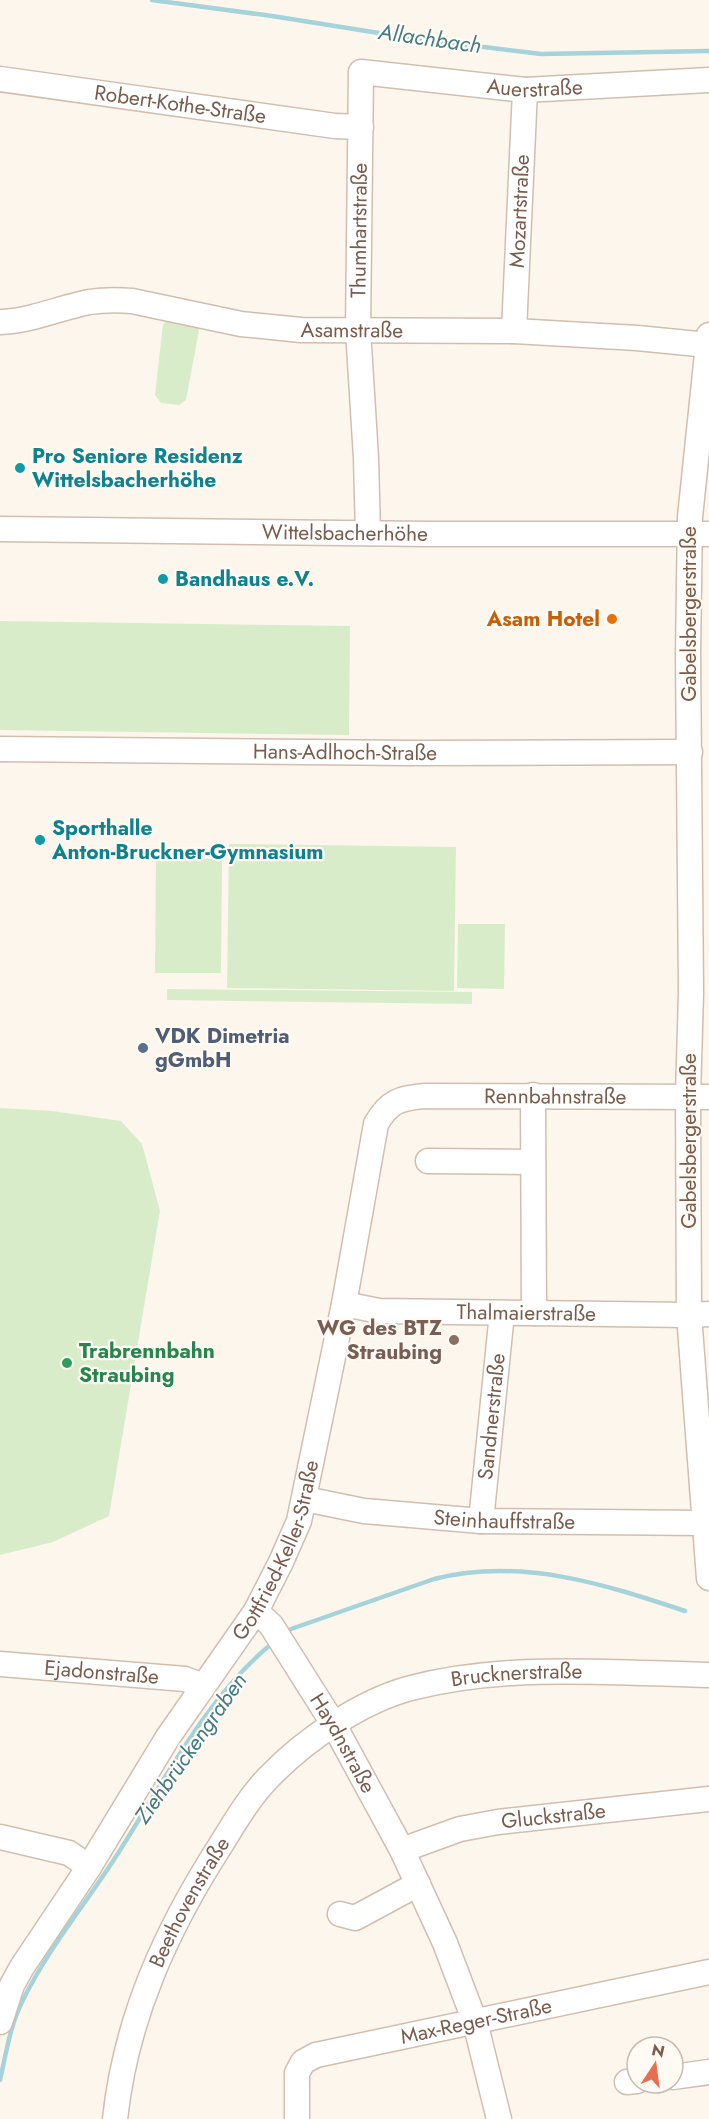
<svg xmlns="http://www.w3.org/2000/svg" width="709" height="2119" font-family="Jost,sans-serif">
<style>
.green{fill:#d8ecc9}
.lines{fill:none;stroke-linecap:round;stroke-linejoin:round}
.stream{stroke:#a5d3da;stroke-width:4.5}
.minor-casing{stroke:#d1beb0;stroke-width:27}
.minor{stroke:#fff;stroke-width:24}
.culture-dot{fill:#0f9aa8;stroke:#fffaf3;stroke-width:2}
.food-dot{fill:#e8710a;stroke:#fffaf3;stroke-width:2}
.service-dot{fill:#5c6f8a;stroke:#fffaf3;stroke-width:2}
.education-dot{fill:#8d6e63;stroke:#fffaf3;stroke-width:2}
.leisure-dot{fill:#2e9e5b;stroke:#fffaf3;stroke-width:2}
.labels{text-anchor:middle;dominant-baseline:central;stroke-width:4.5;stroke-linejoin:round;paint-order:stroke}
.street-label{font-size:21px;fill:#7a5c4d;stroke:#fffaf3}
.culture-label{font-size:21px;font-weight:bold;fill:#0d838f;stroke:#fffaf3;text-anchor:start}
.food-label{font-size:21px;font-weight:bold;fill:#c56008;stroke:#fffaf3;text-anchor:end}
.service-label{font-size:21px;font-weight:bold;fill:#4e5e75;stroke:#fffaf3;text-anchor:start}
.education-label{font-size:21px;font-weight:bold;fill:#785e54;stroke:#fffaf3;text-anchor:end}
.leisure-label{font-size:21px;font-weight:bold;fill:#27864d;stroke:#fffaf3;text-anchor:start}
.water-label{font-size:22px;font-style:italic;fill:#437c86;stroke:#fffaf3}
</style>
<rect width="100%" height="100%" fill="#fdf6ec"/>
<path class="green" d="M167 321 197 326 199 330 186 400 179 405 161 403 155 395 163 324Z
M0 621 350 626 349 735 0 730Z
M229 844 456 847 454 991 227 988Z
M156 858 222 859 221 973H155Z
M458 924H505L504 989 457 988Z
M167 989 472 992V1004L167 1000Z
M0 1108 52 1111 121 1121 142 1144 160 1211 109 1516 53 1542 0 1555Z"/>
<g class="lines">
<path class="stream" d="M152 0 272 16 404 37 541 54 709 51
M285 1633 291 1629 434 1579C520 1557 604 1584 685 1611
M0 2080C6 2054 10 2026 22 2002 46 1952 83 1907 113 1861 159 1791 207 1694 274 1642"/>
<defs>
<g id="minor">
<path id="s1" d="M0 79 335 126 361 127"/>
<path id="s2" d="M0 322C31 321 59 308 89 302 103 300 118 300 132 301L241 324 301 330 514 331 637 338 708 345"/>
<path id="s3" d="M514 331 525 90"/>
<path d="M709 335 690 517 688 654 691 993 688 1096 689 1315 709 1578"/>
<path id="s4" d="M0 529 430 534H709"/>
<path id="s5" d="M368 533 366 458 358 330 361 72 525 90 709 80"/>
<path id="s6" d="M0 749 409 753 690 752"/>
<path d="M533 1095 534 1313"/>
<path d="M428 1161 533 1162"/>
<path id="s7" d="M344 1304 379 1311 689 1315 709 1314"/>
<path id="s8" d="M305 1499 364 1511 481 1521 704 1523"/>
<path id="s9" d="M481 1521 502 1313"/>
<path id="s10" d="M256 1611 271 1625 334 1725 402 1850 445 1943 475 2022 499 2119"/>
<path id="s11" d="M0 1664 185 1679 203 1686"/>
<path d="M0 1837 69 1853 89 1867"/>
<path id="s12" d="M402 1850 460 1829 498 1822 709 1799"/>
<path d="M340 1914 355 1918 418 1884"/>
<path id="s13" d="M0 2022 12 1985 22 1967 89 1867 168 1737 256 1611 281 1562 299 1521 344 1304 376 1124C389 1101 400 1098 425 1096L709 1097"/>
<path d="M673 2077 709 2072"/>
<path d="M627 2082 637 2081"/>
<path id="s14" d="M115 2119C126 2017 167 1928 222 1843 236 1820 251 1795 270 1776 305 1740 361 1701 411 1688 508 1663 610 1673 709 1675"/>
<path id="s15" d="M297 2119V2073L303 2062 316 2055 709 1972"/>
</g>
</defs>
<use href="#minor" class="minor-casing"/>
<use href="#minor" class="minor"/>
</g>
<g class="culture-dot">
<circle cx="20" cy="468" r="6"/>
<circle cx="163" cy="579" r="6"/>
<circle cx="40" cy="840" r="6"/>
</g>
<circle class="food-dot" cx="612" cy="619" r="6"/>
<circle class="service-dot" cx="143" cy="1048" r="6"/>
<circle class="education-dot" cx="454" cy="1340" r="6"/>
<circle class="leisure-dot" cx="67" cy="1363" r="6"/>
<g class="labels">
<g class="street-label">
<text stroke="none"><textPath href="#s5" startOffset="636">Auerstraße</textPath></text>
<text stroke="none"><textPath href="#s1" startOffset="182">Robert-Kothe-Straße</textPath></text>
<text stroke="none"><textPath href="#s3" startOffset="120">Mozartstraße</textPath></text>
<text stroke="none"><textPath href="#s5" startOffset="303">Thumhartstraße</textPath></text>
<text stroke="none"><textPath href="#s2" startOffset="357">Asamstraße</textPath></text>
<text stroke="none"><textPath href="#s4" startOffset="345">Wittelsbacherhöhe</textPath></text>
<text transform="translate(689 614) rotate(-90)">Gabelsbergerstraße</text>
<text stroke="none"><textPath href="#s6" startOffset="345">Hans-Adlhoch-Straße</textPath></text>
<text stroke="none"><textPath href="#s13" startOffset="1180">Rennbahnstraße</textPath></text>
<text transform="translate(689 1141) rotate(-90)">Gabelsbergerstraße</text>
<text stroke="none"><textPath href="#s7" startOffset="183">Thalmaierstraße</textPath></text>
<text stroke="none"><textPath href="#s9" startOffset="105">Sandnerstraße</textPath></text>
<text stroke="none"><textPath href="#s8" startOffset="201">Steinhauffstraße</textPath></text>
<text stroke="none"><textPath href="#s13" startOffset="550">Gottfried-Keller-Straße</textPath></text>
<text stroke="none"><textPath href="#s11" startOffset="102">Ejadonstraße</textPath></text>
<text stroke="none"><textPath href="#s14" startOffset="656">Brucknerstraße</textPath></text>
<text stroke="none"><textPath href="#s10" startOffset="159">Haydnstraße</textPath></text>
<text stroke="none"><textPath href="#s12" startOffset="156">Gluckstraße</textPath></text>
<text stroke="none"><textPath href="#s14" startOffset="231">Beethovenstraße</textPath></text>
<text stroke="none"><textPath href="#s15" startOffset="237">Max-Reger-Straße</textPath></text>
</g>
<g class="culture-label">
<text x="32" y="456">Pro Seniore Residenz<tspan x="32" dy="24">Wittelsbacherhöhe</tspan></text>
<text x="175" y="579">Bandhaus e.V.</text>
<text x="52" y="828">Sporthalle<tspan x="52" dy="24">Anton-Bruckner-Gymnasium</tspan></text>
</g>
<g class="food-label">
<text x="600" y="619">Asam Hotel</text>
</g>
<g class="service-label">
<text x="155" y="1036">VDK Dimetria<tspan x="155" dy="24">gGmbH</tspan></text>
</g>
<g class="education-label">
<text x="442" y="1328">WG des BTZ<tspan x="442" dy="24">Straubing</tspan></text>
</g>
<g class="leisure-label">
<text x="79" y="1351">Trabrennbahn<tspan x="79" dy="24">Straubing</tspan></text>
</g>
<g class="water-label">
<text transform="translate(430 38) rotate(8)">Allachbach</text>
<text transform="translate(190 1748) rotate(-55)">Ziehbrückengraben</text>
</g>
</g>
<g transform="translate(655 2065) rotate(13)"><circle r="28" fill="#fffaf3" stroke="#cabbb1" stroke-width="1.5"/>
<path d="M0-4.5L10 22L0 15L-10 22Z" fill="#e76f51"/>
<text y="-9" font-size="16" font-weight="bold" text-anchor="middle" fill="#7a5c4d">N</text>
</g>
</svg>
